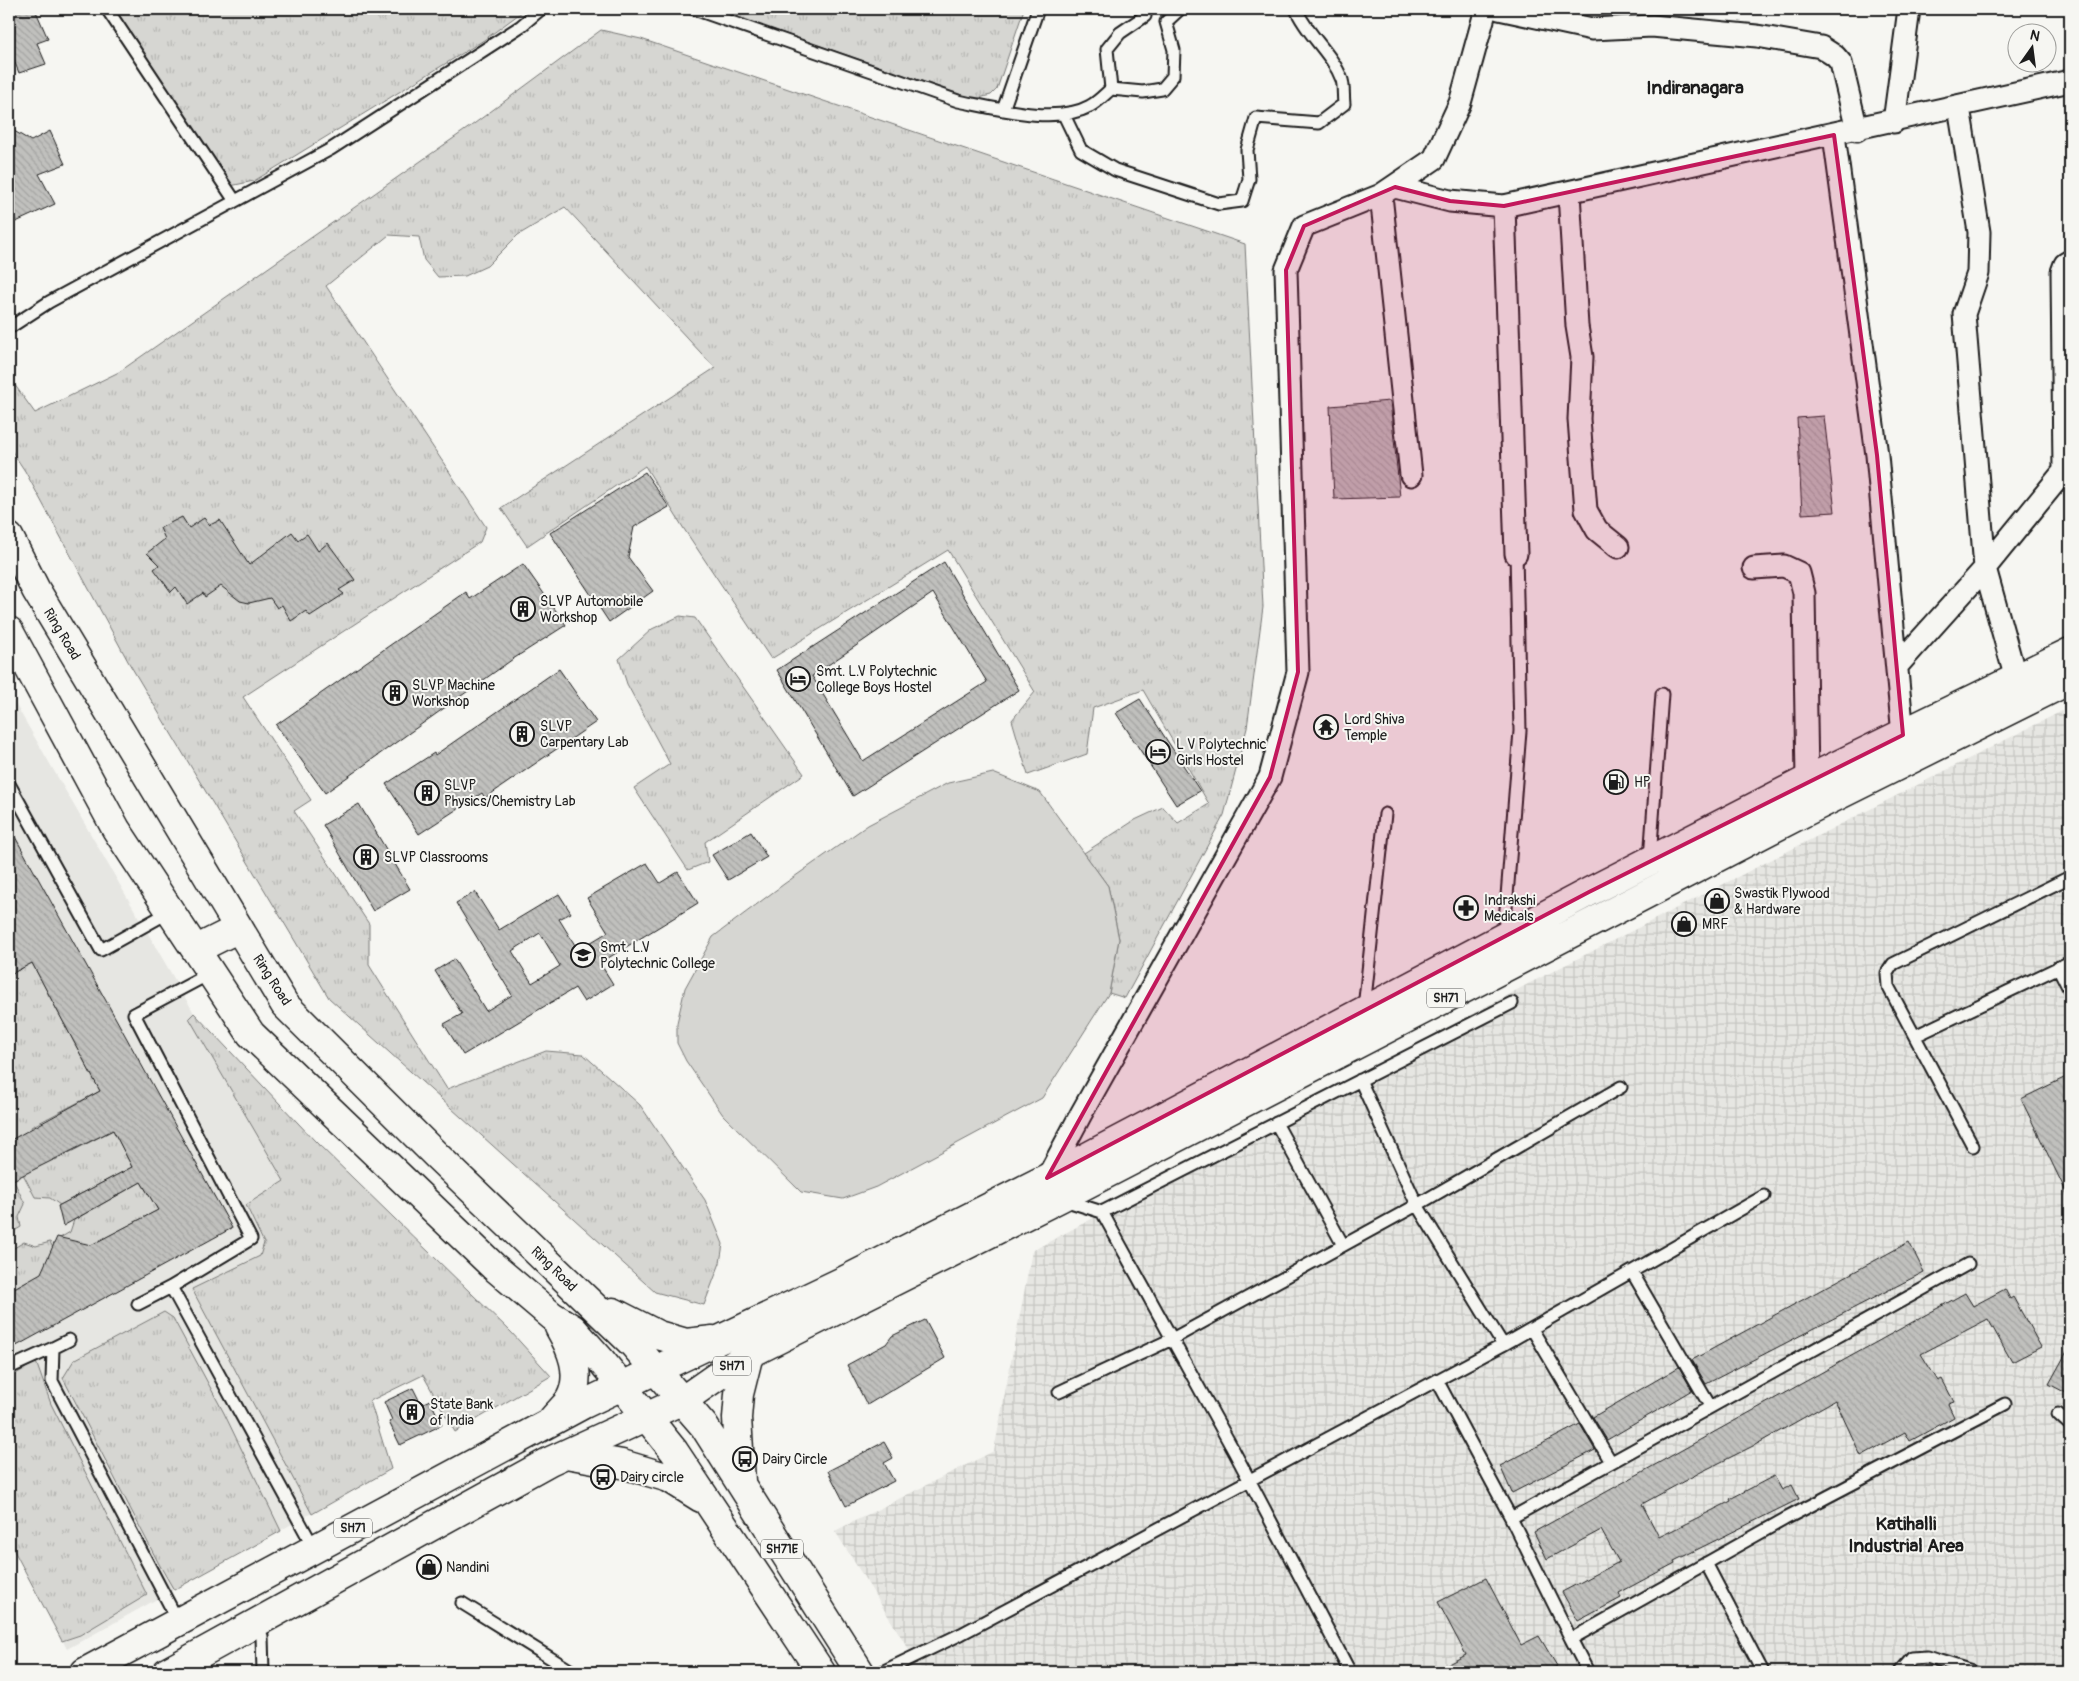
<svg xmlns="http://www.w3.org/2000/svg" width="2079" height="1681" font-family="Pangolin,sans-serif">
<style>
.built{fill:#e6e6e2}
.industrial{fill:url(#industrial-grid)}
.grass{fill:url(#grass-tufts);stroke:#797977}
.pitch{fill:#d6d6d2;stroke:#797977}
.building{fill:url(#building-back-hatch);stroke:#1c1c1c;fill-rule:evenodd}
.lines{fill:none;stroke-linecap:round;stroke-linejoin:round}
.service-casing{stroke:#1c1c1c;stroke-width:15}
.minor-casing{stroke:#1c1c1c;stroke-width:25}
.primary-casing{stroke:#1c1c1c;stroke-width:31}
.service{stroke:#f6f6f2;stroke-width:11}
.minor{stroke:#f6f6f2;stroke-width:21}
.primary{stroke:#f6f6f2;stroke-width:28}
.marked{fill:#c2185b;fill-opacity:0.2;stroke:#c2185b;stroke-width:4;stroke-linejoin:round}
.labels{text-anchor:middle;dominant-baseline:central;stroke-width:4;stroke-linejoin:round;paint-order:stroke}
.shield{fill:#f6f6f2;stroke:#5d5d5c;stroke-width:1}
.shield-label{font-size:12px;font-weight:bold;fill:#1c1c1c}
.poi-label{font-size:14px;fill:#1c1c1c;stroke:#f6f6f2;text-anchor:start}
.street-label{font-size:14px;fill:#1c1c1c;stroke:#f6f6f2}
.district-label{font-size:19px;font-weight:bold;fill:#1c1c1c;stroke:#f6f6f2}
</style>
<defs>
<pattern id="industrial-grid" width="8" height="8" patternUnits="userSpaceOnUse" patternTransform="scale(1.25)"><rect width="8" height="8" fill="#e6e6e2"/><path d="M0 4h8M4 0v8" fill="none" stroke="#c5c5c1"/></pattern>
<pattern id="grass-tufts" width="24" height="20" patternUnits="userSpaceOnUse" patternTransform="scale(1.25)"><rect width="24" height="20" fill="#d6d6d2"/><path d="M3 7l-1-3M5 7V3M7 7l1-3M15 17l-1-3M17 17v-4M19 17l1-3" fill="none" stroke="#b7b7b4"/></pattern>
<pattern id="building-back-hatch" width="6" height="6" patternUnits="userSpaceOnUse" patternTransform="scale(1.25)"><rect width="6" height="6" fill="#c0c0bd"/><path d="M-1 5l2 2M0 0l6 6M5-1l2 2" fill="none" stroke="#a4a4a2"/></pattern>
</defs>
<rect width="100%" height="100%" fill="#f6f6f2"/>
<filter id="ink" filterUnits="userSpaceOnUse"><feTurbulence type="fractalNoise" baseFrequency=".02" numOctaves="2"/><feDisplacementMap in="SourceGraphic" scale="10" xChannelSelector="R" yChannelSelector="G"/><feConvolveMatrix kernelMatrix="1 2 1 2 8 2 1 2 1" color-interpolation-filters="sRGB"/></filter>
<g filter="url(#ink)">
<path class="built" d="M9 693 194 1013 315 1141 511 1332 551 1376 455 1432 423 1375 370 1401 391 1469 67 1649 9 1541Z"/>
<path class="industrial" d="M2070 707V1672H923L835 1531 994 1451 1032 1251 1528 984Z"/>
<path class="grass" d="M109 9H526L484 40 254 181 230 186Z
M713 9H1024L997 89 991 95 974 99Z
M601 30 641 39 1245 244 1263 607 1247 728 1224 815 1125 998 1109 993 1119 939 1108 886 1084 853 1135 820 1163 807 1178 823 1209 804 1143 690 1093 708 1087 754 1028 775 1012 720 1035 692 948 550 771 659 684 529 645 466 527 546 501 508 715 368 565 207 518 235 487 266 465 276 438 277 424 260 419 237 389 235 326 286 486 527 480 542 243 697 311 800 294 811 369 924V965L447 1089 546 1051 583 1054 640 1105 705 1200 723 1244 720 1263 704 1305 655 1292 329 998 129 663 25 471 9 447V377L35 413 119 372 471 126Z
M680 616 695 618 804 774 705 842 708 862 688 870 634 788 670 764 627 684 619 659 652 629Z
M32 963 100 1091 31 1127 39 1142 19 1136 9 1141V975Z
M194 1013 315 1141 511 1332 551 1376 455 1432 423 1375 370 1401 391 1469 312 1514 192 1289 260 1256 264 1243 246 1205 284 1181 189 1018Z
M113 1130 132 1167 60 1205 50 1198 35 1197 23 1174 49 1150 55 1160Z
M13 1179 25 1204 19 1217 21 1227 9 1234V1181Z
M141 1182 158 1210 103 1239 114 1262 60 1238 70 1232 74 1220Z
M24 1242 36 1246 50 1242 56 1253 42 1279 27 1281 9 1291V1251Z
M164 1312 173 1318 224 1413 281 1531 174 1590 159 1564 63 1378 74 1360Z
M36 1362 51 1404 147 1595 80 1635 62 1641 9 1541V1378Z"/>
<path class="pitch" d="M993 773 1040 792 1108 886 1119 939 1109 993 1042 1098 876 1187 843 1199 801 1192 723 1115 686 1061 677 1043V1023L685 988 713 937 784 884 868 825 948 783Z"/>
<path class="building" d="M9 9H35L48 39 37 43 46 64 19 73 9 48Z
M9 128 31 141 50 131 65 164 39 174 55 204 16 222 9 207Z
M1390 401 1400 497 1334 499 1330 406Z
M1824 416 1835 512 1802 514 1797 418Z
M645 472 669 507 634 527 628 557 653 591 609 622 550 533Z
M182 517 189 528 204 518 210 525 220 520 249 565 292 532 298 540 307 534 318 551 328 543 355 580 339 590 344 594 310 616 306 611 291 621 282 605 277 608 270 598 249 603 240 601 221 586 205 597 203 593 187 604 176 587 171 592 154 569 159 565 147 553 165 539 160 528Z
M944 562 1019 690 853 796 777 670ZM933 593 987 682 863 761 812 676Z
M523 564 566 625 513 659 325 793 276 725 466 592 470 599Z
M559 669 596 722 485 798 482 793 419 834 386 784 434 753 435 755Z
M1140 699 1200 791 1176 805 1116 713Z
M359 804 410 889 373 911 323 825Z
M9 826 232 1228 9 1350V1291L41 1273 57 1237 91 1245 158 1210 141 1182 63 1226 58 1206 132 1167 113 1130 13 1180 9 1171V1141L100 1091 32 963 9 975Z
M751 832 767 857 728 880 712 855Z
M647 863 660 883 678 872 698 903 600 963 613 984 584 1002 575 988 463 1055 444 1024 462 1014 435 971 454 959 486 1011 512 995 456 903 475 892 499 930 559 894 571 913 559 919 578 950 608 932 587 898ZM540 933 560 966 532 983 512 951Z
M2070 1075V1200L2021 1099Z
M1909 1242 1924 1272 1706 1384 1692 1360Z
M2005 1289 2010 1299 2013 1297 2041 1347 2012 1362 1988 1319 1921 1354 1938 1381 1942 1379 1954 1402 1948 1404 1954 1417 1910 1441 1905 1432 1861 1456 1835 1400 1755 1445 1699 1473 1642 1504 1659 1537 1731 1501 1730 1499 1774 1476 1782 1490 1792 1485 1799 1499 1674 1561 1675 1563 1619 1593 1621 1598 1578 1621 1562 1592 1619 1562 1601 1530 1547 1559 1534 1532 1965 1293 1973 1306Z
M925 1320 945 1358 867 1405 847 1365 886 1344 892 1336Z
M2070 1346V1395L2049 1384Z
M1679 1367 1692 1390 1607 1440 1593 1417Z
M413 1388 421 1404 430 1400 442 1425 400 1445 389 1422 392 1420 384 1402Z
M1580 1424 1595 1450 1512 1493 1500 1466Z
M884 1442 893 1458 884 1463 894 1481 846 1506 828 1471Z
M1486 1578 1521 1645 1539 1636 1557 1666 1545 1672H1432L1466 1655 1438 1602Z"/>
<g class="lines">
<defs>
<path id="service" d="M107 9 235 201
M694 9 958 101C994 108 1056 125 1090 106 1098 102 1105 94 1111 89L1143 92 1162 89 1173 76 1174 50 1166 22 1180 9
M1111 89 1107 49 1120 33 1145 16 1141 9
M1003 110 1038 9
M1064 115 1081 150 1115 170 1219 204 1242 201 1249 179 1247 150 1256 118 1319 123 1344 104C1343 96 1344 87 1342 80 1332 53 1307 35 1296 9
M9 328 49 302 331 149 521 26 541 9
M9 784 101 950 171 911
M1650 859 1662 694
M1504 934 1520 731 1516 554
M2058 967 2070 991
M1364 1008 1385 814
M1915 1036 2070 962
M1360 1080 1417 1205 1503 1345
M1276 1123 1343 1245
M1973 1146 1888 986 1887 973 1893 964 2070 877
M1064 1200 1102 1212 1235 1453 1350 1672
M1102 1212 1512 1003
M1632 1272 1710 1406
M171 1287 314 1548
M138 1304 171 1287 251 1239 134 1014 211 973
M1532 1329 1611 1462
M69 1340 53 1348 52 1381 178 1621
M9 1368 53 1348
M1437 1380 1511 1518 1968 1264
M1059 1392 1172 1339 1417 1205 1621 1087
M2058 1414 2070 1425
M1511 1518 1571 1639 1785 1519 2005 1404
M1706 1563 1763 1672
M462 1603 573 1672
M255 1623 262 1636 263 1672
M1571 1639 1588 1672
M882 1672 961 1634 1503 1345 1764 1196
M1900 1672 1912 1658 1927 1657 1975 1672"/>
<path id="minor" d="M1499 9 1592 29 1652 26 1757 36 1821 47 1835 56 1841 63 1857 130
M1959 107 1979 232 1978 273 1964 314 1985 568 2016 679
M1894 122 1909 9
M1834 135 1877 455 1903 735
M1395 187 1450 201 1504 206 2070 81
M1569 193 1577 326 1582 357 1579 419 1586 510 1597 530 1618 547
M1381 195 1411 475
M1504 206 1516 554
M1754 568 1784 566 1799 573 1804 593 1807 780
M1898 665 1985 568 2064 471 2062 272 2065 264 2070 261
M1047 1178 1081 1114 1270 777 1298 672 1286 270 1304 226 1381 195 1434 159 1460 103 1486 9"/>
<path id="primary" d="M9 537 36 590 285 1005 437 1156 634 1345 704 1426 860 1672
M9 631 116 829 251 1034 493 1266 552 1316 573 1329 600 1359 674 1451 821 1672
M197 949 239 928
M613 1312 658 1335 686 1343 713 1340
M552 1420C557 1413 566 1406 570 1399 583 1374 571 1348 559 1327
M566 1454 622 1464 669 1478 701 1498
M741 1481 737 1418 739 1394 749 1354
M85 1672 584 1404 843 1281 1047 1178 1589 892 1807 780 2070 652
M167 1672 550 1461 683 1400 749 1354 1060 1198 1805 812 2070 680"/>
</defs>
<use href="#service" class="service-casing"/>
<use href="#minor" class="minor-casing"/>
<use href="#primary" class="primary-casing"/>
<use href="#service" class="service"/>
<use href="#minor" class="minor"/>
<use href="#primary" class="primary"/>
</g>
</g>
<path class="marked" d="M1834 135 1877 455 1903 735 1589 892 1047 1178 1270 777 1298 672 1286 270 1304 226 1395 187 1450 201 1504 206Z"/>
<defs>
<symbol id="building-ring" viewBox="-11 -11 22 22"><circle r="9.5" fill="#f6f6f2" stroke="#1c1c1c" stroke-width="1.5"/><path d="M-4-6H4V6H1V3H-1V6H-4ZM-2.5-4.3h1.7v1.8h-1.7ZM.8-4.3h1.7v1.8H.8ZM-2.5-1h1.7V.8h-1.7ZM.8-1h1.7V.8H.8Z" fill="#1c1c1c"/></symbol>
<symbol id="hotel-ring" viewBox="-11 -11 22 22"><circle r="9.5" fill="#f6f6f2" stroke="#1c1c1c" stroke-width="1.5"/><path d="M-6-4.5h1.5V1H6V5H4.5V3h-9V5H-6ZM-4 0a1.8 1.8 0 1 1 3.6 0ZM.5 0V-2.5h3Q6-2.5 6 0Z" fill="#1c1c1c"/></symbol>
<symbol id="temple-ring" viewBox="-11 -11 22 22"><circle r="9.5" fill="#f6f6f2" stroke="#1c1c1c" stroke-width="1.5"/><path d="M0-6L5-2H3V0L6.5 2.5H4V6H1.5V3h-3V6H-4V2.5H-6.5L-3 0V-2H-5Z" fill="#1c1c1c"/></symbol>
<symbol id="fuel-ring" viewBox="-11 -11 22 22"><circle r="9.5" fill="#f6f6f2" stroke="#1c1c1c" stroke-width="1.5"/><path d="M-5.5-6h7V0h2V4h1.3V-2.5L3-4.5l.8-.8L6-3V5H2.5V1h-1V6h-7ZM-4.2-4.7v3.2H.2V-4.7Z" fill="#1c1c1c"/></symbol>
<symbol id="shop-ring" viewBox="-11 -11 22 22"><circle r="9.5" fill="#f6f6f2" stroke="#1c1c1c" stroke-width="1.5"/><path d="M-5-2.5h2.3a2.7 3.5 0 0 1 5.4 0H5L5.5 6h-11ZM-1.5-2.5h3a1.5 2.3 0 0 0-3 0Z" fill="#1c1c1c"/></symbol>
<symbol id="pharmacy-ring" viewBox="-11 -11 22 22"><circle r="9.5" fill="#f6f6f2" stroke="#1c1c1c" stroke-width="1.5"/><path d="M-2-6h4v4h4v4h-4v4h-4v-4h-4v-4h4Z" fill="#1c1c1c"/></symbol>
<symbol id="university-ring" viewBox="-11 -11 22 22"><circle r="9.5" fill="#f6f6f2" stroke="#1c1c1c" stroke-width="1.5"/><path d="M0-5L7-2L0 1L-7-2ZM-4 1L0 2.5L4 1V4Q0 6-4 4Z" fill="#1c1c1c"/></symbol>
<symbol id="bus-ring" viewBox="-11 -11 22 22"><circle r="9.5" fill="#f6f6f2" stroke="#1c1c1c" stroke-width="1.5"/><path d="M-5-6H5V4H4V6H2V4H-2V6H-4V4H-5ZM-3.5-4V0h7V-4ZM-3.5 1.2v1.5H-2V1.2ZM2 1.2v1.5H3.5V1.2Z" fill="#1c1c1c"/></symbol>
</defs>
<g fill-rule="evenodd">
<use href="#building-ring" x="509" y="595" width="28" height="28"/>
<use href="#hotel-ring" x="784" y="665" width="28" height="28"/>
<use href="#building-ring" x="381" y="679" width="28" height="28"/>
<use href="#temple-ring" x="1312" y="713" width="28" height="28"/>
<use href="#building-ring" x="508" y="720" width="28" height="28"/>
<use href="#hotel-ring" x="1144" y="738" width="28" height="28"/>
<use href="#fuel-ring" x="1602" y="768" width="28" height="28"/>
<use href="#building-ring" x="413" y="779" width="28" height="28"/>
<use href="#building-ring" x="352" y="843" width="28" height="28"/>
<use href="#shop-ring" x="1703" y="887" width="28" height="28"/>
<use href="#pharmacy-ring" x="1452" y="894" width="28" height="28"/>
<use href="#shop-ring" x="1670" y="910" width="28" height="28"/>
<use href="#university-ring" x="569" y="941" width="28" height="28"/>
<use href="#building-ring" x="398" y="1398" width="28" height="28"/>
<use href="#bus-ring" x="731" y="1445" width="28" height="28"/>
<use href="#bus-ring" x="589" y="1463" width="28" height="28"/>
<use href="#shop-ring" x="415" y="1553" width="28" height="28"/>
</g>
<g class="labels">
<g class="shield">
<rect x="1427" y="988.5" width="38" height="19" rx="4"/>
<rect x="713" y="1356.5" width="38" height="19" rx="4"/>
<rect x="334" y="1518.5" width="38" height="19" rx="4"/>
<rect x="761" y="1539.5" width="42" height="19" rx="4"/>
</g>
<g class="shield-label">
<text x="1446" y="998">SH71</text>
<text x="732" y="1366">SH71</text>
<text x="353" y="1528">SH71</text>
<text x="782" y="1549">SH71E</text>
</g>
<g class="poi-label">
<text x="540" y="601">SLVP Automobile<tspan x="540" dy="16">Workshop</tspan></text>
<text x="816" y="671">Smt. L.V Polytechnic<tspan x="816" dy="16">College Boys Hostel</tspan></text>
<text x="412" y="685">SLVP Machine<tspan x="412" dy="16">Workshop</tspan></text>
<text x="1344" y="719">Lord Shiva<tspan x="1344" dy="16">Temple</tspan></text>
<text x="540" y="726">SLVP<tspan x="540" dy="16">Carpentary Lab</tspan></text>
<text x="1176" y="744">L V Polytechnic<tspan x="1176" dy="16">Girls Hostel</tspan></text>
<text x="1634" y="782">HP</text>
<text x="444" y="785">SLVP<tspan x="444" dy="16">Physics/Chemistry Lab</tspan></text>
<text x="384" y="857">SLVP Classrooms</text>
<text x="1734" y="893">Swastik Plywood<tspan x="1734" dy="16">&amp; Hardware</tspan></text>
<text x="1484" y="900">Indrakshi<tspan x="1484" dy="16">Medicals</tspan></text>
<text x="1702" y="924">MRF</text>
<text x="600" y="947">Smt. L.V<tspan x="600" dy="16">Polytechnic College</tspan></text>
<text x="430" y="1404">State Bank<tspan x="430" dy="16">of India</tspan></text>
<text x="762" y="1459">Dairy Circle</text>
<text x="620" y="1477">Dairy circle</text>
<text x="446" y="1567">Nandini</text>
</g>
<g class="street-label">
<text transform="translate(62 634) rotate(59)">Ring Road</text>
<text transform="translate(272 980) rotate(57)">Ring Road</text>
<text transform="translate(554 1269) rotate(44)">Ring Road</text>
</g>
<g class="district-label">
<text x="1695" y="88">Indiranagara</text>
<text x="1906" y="1524">Katihalli<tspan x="1906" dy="22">Industrial Area</tspan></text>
</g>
</g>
<rect width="2079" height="1681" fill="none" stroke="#f6f6f2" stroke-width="30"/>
<rect x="15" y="15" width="2049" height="1651" fill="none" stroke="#1c1c1c" stroke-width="2" filter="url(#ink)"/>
<g transform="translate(2032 48) rotate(14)"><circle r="24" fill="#f6f6f2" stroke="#9f9f9c"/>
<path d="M0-4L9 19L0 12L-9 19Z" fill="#1c1c1c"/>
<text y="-8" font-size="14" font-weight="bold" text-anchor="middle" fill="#1c1c1c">N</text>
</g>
</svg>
